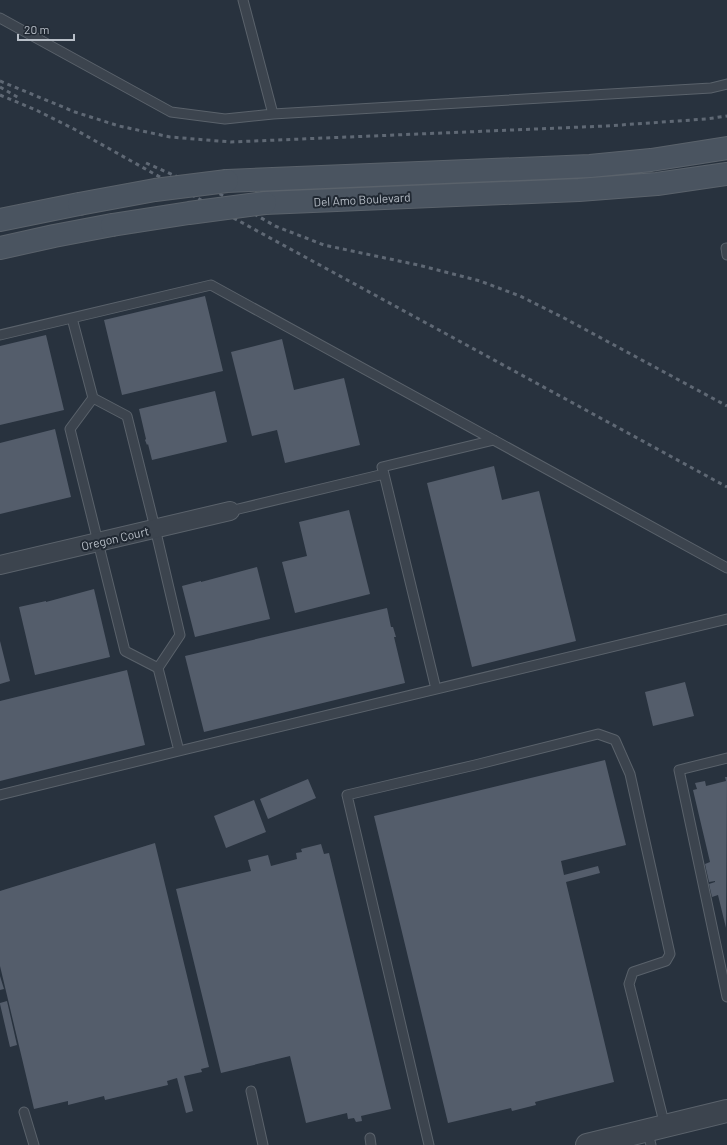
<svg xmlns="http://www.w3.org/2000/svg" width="727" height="1145" font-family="Barlow,sans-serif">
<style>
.building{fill:#545d6b}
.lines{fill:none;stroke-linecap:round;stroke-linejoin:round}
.service-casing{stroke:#5a626b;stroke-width:11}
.minor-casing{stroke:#5a626b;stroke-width:20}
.tertiary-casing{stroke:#5a626b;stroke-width:24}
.secondary-casing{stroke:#5a626b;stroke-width:24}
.service{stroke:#3c444e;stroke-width:9}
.minor{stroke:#3c444e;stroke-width:18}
.tertiary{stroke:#3c444e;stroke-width:22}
.secondary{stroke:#4a5460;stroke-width:22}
.rail{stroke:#5f6874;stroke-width:3;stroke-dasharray:4 4;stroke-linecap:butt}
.secondary-bridge-casing{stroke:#5a626b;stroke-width:24;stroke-linecap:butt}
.secondary-bridge{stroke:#4a5460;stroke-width:22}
.labels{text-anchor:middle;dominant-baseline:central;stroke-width:4;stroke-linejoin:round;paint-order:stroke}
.street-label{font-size:12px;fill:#b8bfc8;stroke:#212933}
</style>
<rect width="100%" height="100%" fill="#28323e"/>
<path class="building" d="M205 296 223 371 122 395 104 320Z
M46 335 64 410 0 425V346Z
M282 339 294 390 344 378 360 445 285 463 277 430 252 436 231 352Z
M215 391 227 442 152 460 148 444 147 445 145 440 146 439 139 409Z
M55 429 71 497 0 514V443Z
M494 466 502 500 539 491 576 641 472 667 427 483Z
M349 510 370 594 295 613 282 562 307 556 299 522Z
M257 567 270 619 195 637 182 586 201 581V582Z
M94 589 110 657 35 675 19 607 46 601V602Z
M387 608 391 627H393L396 637H394L405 683 204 732 185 656Z
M0 641 10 681 0 684Z
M127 670 145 745 0 781V701Z
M685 682 694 716 653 726 645 692Z
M605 760 626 845 561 861 564 875 598 866 600 873 566 882 614 1082 535 1102 536 1105 512 1111 511 1108 448 1123 374 816Z
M725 777H727L726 928 718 895 712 897 709 884 715 882V881L709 882 705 864 710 862 693 790 697 789 695 783 705 781 706 786 726 781Z
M308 779 316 798 268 819 260 799Z
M254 800 266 832 226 848 214 816Z
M155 843 209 1067 201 1069 202 1072 184 1076 193 1111 186 1113 177 1078 167 1081 168 1085 105 1100 104 1096 68 1105V1101L34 1109 0 966V891Z
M321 844 324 854 329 853 391 1109 361 1116 362 1121 356 1122 354 1118 348 1119 347 1113 306 1123 290 1056 221 1073 176 889 251 871 248 860 268 855 271 866 297 859 296 853 302 852 301 849Z
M0 976 4 989 0 990Z
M7 1001 17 1045 10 1047 0 1004V1003Z"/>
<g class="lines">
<defs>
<path id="service" d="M243 0 273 114
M0 18 171 112 225 119 273 114 711 88 727 84
M727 248H726L727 255
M72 318 93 398 70 429 125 651 158 668 179 751 727 619
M0 335 211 285 727 568
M93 398 127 416 155 528 180 635 158 668
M384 474 436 689
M230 511 384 474 382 467 494 440
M727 758 679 770 727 997
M0 795 179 751
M251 1091 263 1145
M24 1112 34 1145
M647 1130 651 1145
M370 1138 371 1145
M429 1145 347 795 475 765 598 734 615 740 630 774 670 954 666 961 633 972 629 984 665 1126"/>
<path id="minor" d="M0 565 230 511"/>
<path id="tertiary" d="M587 1145 727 1111"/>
<path id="secondary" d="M227 181 590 166 651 160 727 148
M265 203 579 190 657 184 727 174
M0 220 79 204
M0 248 54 236 112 225"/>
</defs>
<use href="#service" class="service-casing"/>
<use href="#minor" class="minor-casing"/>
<use href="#tertiary" class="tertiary-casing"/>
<use href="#secondary" class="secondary-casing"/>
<use href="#service" class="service"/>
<use href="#minor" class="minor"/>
<use href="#tertiary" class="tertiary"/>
<use href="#secondary" class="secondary"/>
<path class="rail" d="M0 81 75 112 119 126 170 137 231 142 606 126 706 119 727 116
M0 87 19 98
M0 95 36 110 74 129 217 209 727 487
M146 163 187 181 208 187 275 226 324 245 418 265 480 281 520 296 564 318 727 406"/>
<defs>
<path id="secondary-bridge" d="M79 204 155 190 227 181
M112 225 189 213 265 203"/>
</defs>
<use href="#secondary-bridge" class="secondary-bridge-casing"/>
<use href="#secondary-bridge" class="secondary-bridge"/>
</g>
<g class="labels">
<g class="street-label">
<text transform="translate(362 199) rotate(-3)">Del Amo Boulevard</text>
<text transform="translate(115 538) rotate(-13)">Oregon Court</text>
</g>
</g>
<path d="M18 34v6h56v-6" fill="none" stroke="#b8bfc8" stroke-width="2"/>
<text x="24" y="34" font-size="12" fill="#b8bfc8" stroke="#212933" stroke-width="3" paint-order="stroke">20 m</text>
</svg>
